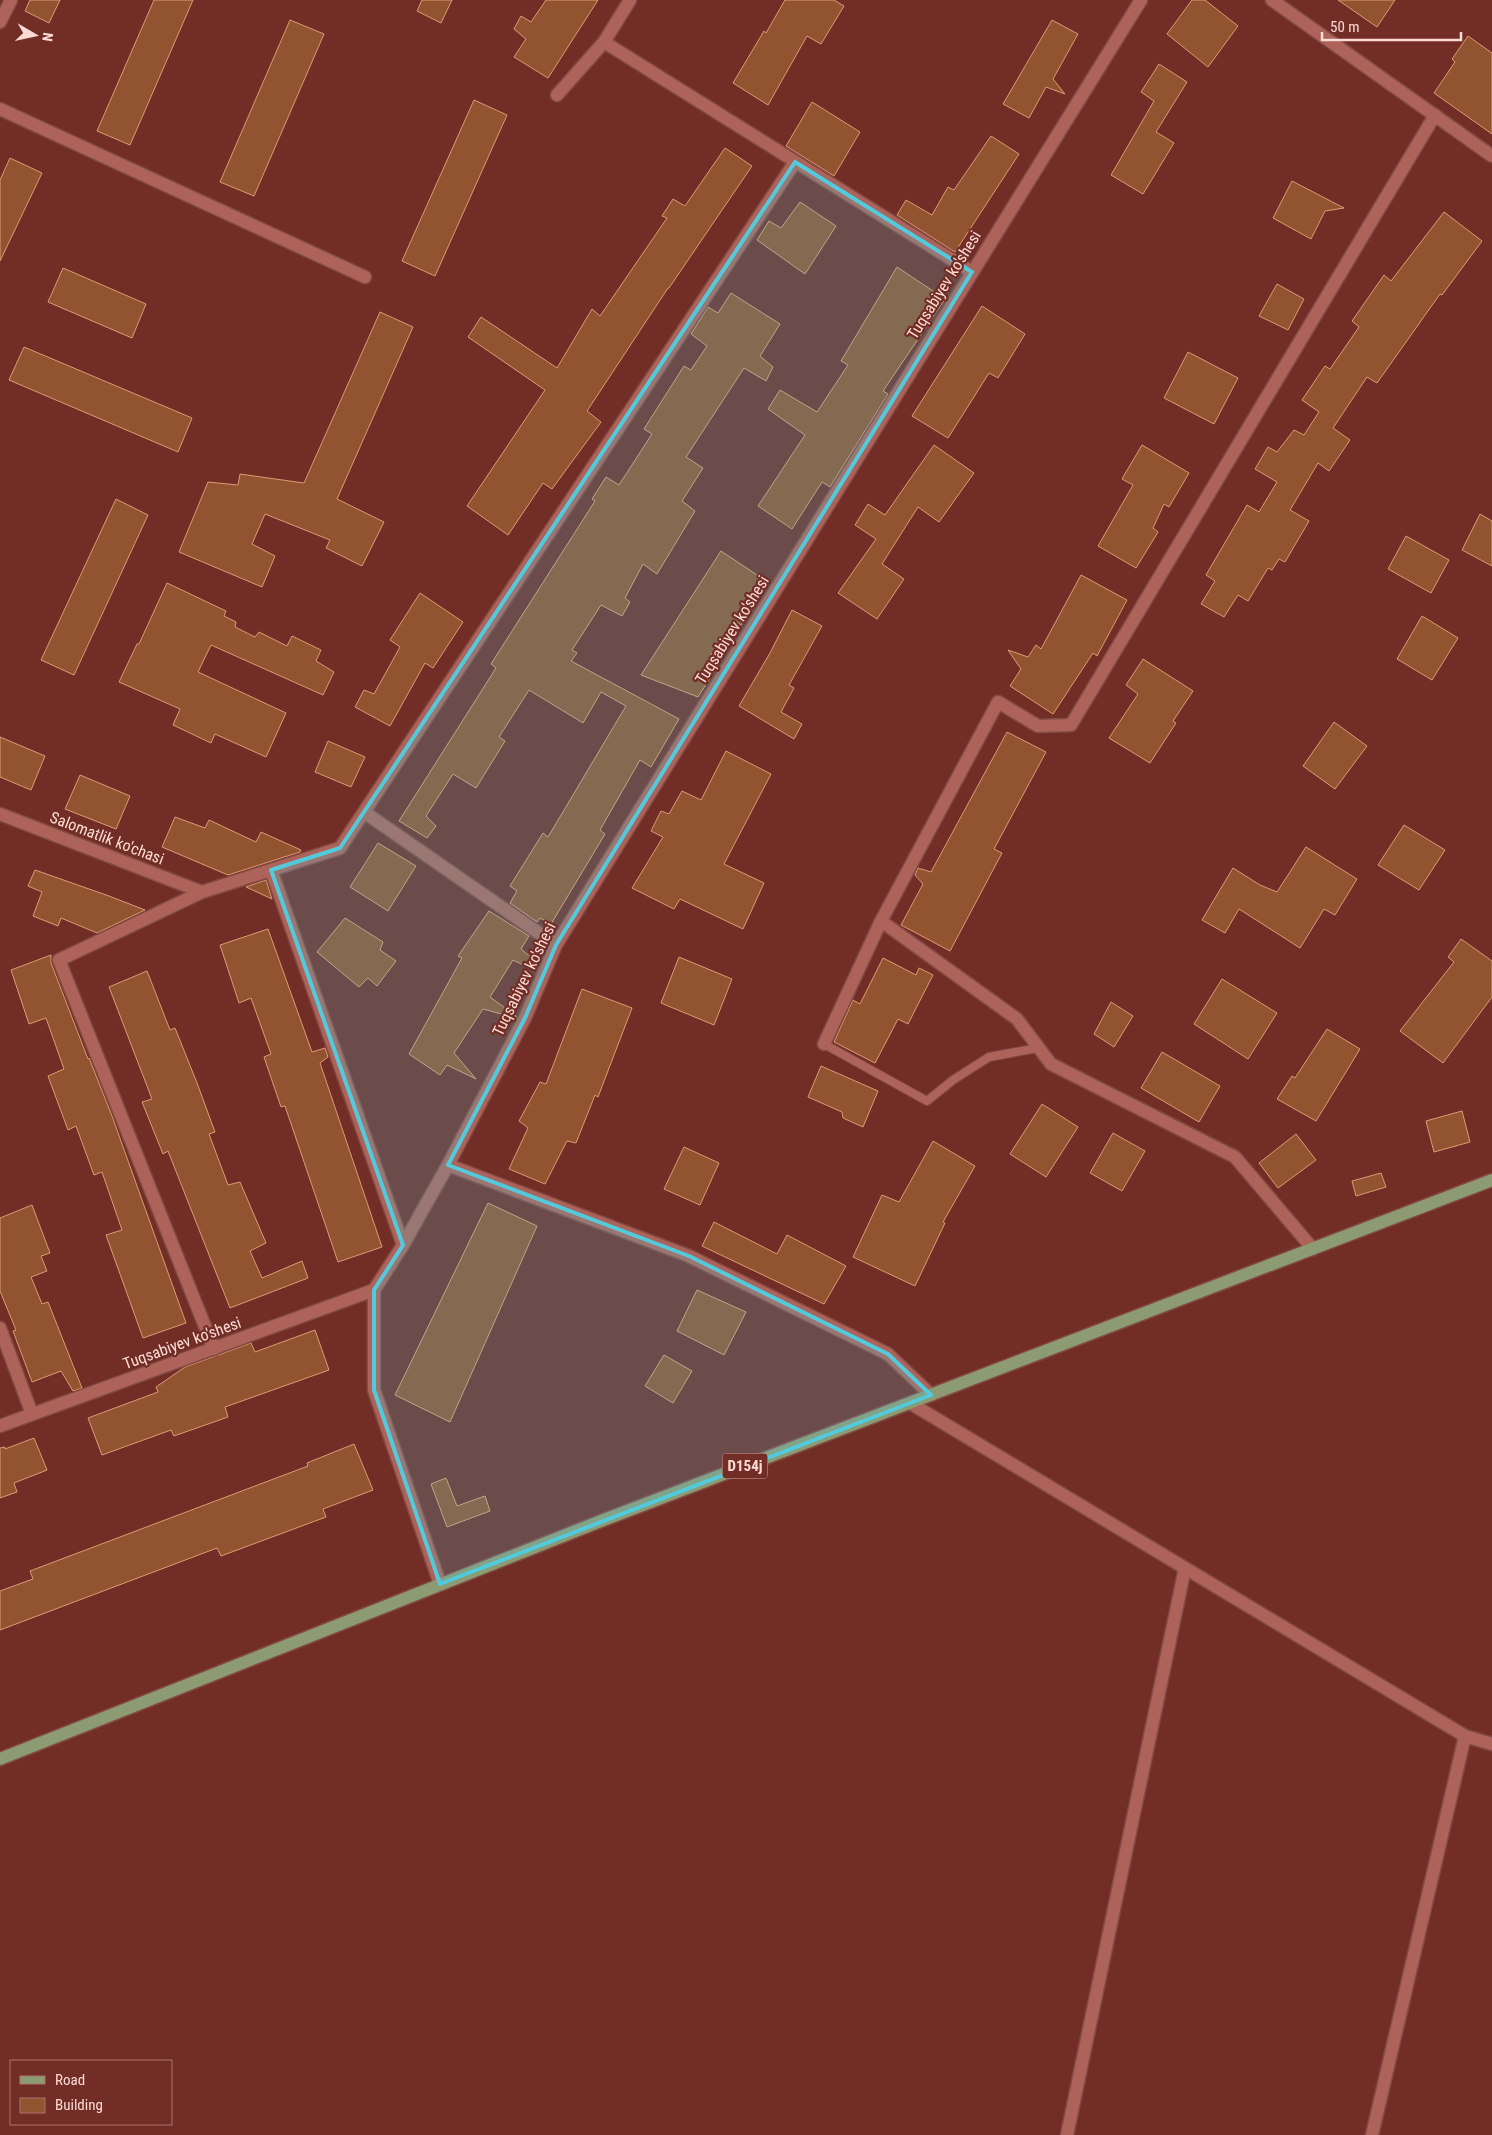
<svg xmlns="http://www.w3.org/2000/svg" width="1492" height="2135" font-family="'Roboto Condensed',sans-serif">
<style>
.building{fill:#915330;stroke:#df9a75}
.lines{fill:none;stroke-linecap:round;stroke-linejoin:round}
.service-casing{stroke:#834a44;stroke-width:10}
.minor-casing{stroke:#834a44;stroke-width:15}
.tertiary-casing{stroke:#834a44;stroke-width:15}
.primary-casing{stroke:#834a44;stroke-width:15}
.service{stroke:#ad6359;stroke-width:8}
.minor{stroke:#ad6359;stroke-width:12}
.tertiary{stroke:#ad6359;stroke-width:12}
.primary{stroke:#8d9b73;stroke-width:12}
.marked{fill:#53cadc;fill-opacity:0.2;stroke:#53cadc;stroke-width:4;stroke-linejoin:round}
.labels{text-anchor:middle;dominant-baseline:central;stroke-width:4.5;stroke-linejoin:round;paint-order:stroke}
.shield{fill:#722e26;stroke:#d3a7a0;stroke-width:1}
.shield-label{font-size:15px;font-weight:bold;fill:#fddbd5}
.street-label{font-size:16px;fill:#fddbd5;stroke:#722e26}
</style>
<rect width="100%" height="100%" fill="#722e26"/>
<path class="building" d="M30 0H60L49 23 25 11Z
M154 0H193L130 145 97 131Z
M422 0H452L441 23 417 11Z
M546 0H598L548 78 514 57 526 39 514 29 521 16 531 22Z
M785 0H834L844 6 821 44 807 36 768 105 733 83 764 31 766 33Z
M1192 0H1205L1238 26 1208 67 1167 34Z
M1338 0H1395L1377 27Z
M290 20 324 34 254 196 220 182Z
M1052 20 1078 34 1053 79 1065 94 1046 87 1029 118 1003 104Z
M1468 36 1492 53V134L1434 93 1455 62 1452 59Z
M1159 64 1187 82 1156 132 1174 143 1143 194 1111 175 1154 101 1141 92Z
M474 100 507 115 435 276 402 261Z
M812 102 860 132 834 176 786 146Z
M991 136 1019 154 955 252 897 215 906 200 932 215 948 187 954 190Z
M725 148 752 166 669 288H668L587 411 601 422 552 489 543 483 508 535 467 506 545 390 468 337 481 317 557 368 592 309 600 316 667 218 662 216 673 199 685 206Z
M10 158 42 173 0 261V180Z
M1292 181 1344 208 1325 211 1311 239 1273 218Z
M800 202 836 226 805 274 757 240 769 221 781 228Z
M1444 212 1482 241 1442 295 1440 294 1377 383 1367 377 1333 428 1350 440 1329 471 1318 463 1290 510 1309 521 1285 562 1279 559 1272 570 1268 568 1248 601 1238 595 1224 617 1201 604 1215 581 1206 575 1247 505 1259 512 1277 482 1255 469 1268 447 1277 452 1294 430 1304 435 1319 412 1302 400 1325 366 1330 369 1359 327 1352 321 1384 275 1391 281Z
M897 267 945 299 883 391 888 394 830 487 822 482 792 529 758 506 805 435 768 409 780 390 817 412 848 365 841 361Z
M63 268 146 304 132 338 48 302Z
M1277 284 1304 299 1288 330 1259 316Z
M731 293 780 324 760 356 773 367 766 381 744 368 686 457 703 468 682 501 695 511 657 574 643 564 625 598 630 602 622 616 601 605 572 650 577 653 571 661 679 719 651 767 640 760 600 830 605 834 551 924 540 918 537 922 510 903 517 891 510 886 543 833 548 837 626 706 601 692 583 723 529 690 499 737 505 741 476 788 453 774 426 816 436 826 427 838 399 821 496 668 491 664 595 501 592 499 606 477 619 485 652 434 644 429 684 366 691 370 707 346 691 334 708 307 718 313Z
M982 306 1025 334 998 378 989 373 948 438 912 416Z
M380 312 413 327 337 499 384 522 362 566 326 548 330 540 265 514 252 544 275 556 262 587 179 552 208 482 238 485 240 474 304 483Z
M24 347 192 418 178 452 9 380Z
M1188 352 1238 378 1214 424 1164 398Z
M934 445 974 473 939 522 918 507 882 564 904 579 877 619 838 593 876 539 855 525 868 504 885 515Z
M1142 445 1189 473 1169 507 1164 504 1153 528 1158 532 1136 568 1098 546 1133 485 1122 479Z
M116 499 148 515 74 675 41 660Z
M1480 514 1492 521V566L1462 550Z
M1406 536 1449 560 1431 593 1388 569Z
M721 551 769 583 741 625 733 620 711 655 719 664 698 697 641 675Z
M1081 575 1127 600 1097 656 1093 653 1053 714 1010 686 1021 669 1008 650 1028 657 1036 645 1041 649Z
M167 583 226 611 224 616 236 622 235 627 255 637 259 632 287 646 292 636 321 650 316 661 334 672 323 695 211 645 198 672 286 713 266 757 215 734 211 743 173 725 180 709 119 682 137 644H139Z
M420 593 463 622 433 668 425 663 390 726 355 707 364 690 374 694 400 647 390 640Z
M792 610 822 626 789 685 794 688 781 712 802 724 794 739 739 706 770 653Z
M1422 616 1458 638 1432 680 1397 659Z
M1143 659 1193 691 1173 721 1176 723 1150 763 1109 738 1138 694 1126 685Z
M1334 722 1367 746 1335 789 1303 766Z
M1007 732 1046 752 994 849 1002 853 950 951 901 925 923 884 915 875 918 868 931 872Z
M0 737 45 756 31 790 0 777Z
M328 741 365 757 351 787 315 772Z
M726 751 771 774 724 864 764 883 743 929 680 899 674 909 632 888 663 837 651 831 661 811 669 814 682 791 701 800Z
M80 775 130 796 116 829 65 809Z
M175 817 205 828 209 820 256 842 261 832 301 850 300 852 228 875 162 847Z
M1404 825 1445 850 1419 890 1378 865Z
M378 843 416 866 388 911 350 887Z
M1306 847 1357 879 1335 915 1324 909 1300 948 1239 909 1225 933 1202 920 1233 868 1260 885 1277 892Z
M35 870 109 896 145 910 97 933 61 918 58 926 33 916 42 892 28 886Z
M266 880 272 899 246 887Z
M489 911 529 936 521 949 539 964 536 971 513 960 490 997 516 1016V1018L483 1009 454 1053 476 1079 447 1065 440 1075 409 1054 462 958 458 956Z
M345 918 383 942 380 950 396 961 377 986 368 978 359 987 317 952Z
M268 929 312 1052 325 1048 328 1057 320 1063 382 1247 338 1262 285 1106 281 1107 264 1057 271 1054 251 998 239 1003 220 945Z
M1461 939 1492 961V997L1443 1063 1400 1031 1454 962 1448 957Z
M51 955V963L88 1059 89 1058 112 1116 186 1323 143 1338 106 1235 122 1230 102 1172 94 1175 76 1126 68 1130 48 1076 64 1069 46 1018 29 1024 11 970Z
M679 957 732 979 714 1025 661 1003Z
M883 958 916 975 919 968 933 975 908 1024 898 1019 875 1063 834 1042 853 1000 860 1004Z
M147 971 170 1030 175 1028 197 1083 215 1132 209 1134 228 1185 240 1182 266 1243 250 1251 262 1278 302 1261 308 1278 230 1308 168 1151 163 1154 142 1102 152 1099 109 987Z
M1222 979 1277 1013 1248 1059 1194 1024Z
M582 989 632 1008 598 1097 595 1095 576 1143 567 1141 545 1184 509 1169 528 1128 519 1121 540 1082 546 1084Z
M1111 1002 1133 1016 1114 1047 1094 1034Z
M1327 1029 1360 1049 1316 1121 1277 1099 1292 1076 1295 1078Z
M1162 1052 1220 1086 1199 1122 1141 1088Z
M821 1066 878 1091 863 1127 843 1118 842 1112 808 1097Z
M1042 1104 1078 1127 1046 1177 1010 1154Z
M1462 1111 1470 1142 1434 1152 1426 1121Z
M1113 1133 1145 1151 1122 1191 1090 1173Z
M1296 1134 1316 1160 1278 1188 1259 1163Z
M933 1141 975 1166 943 1222 945 1223 915 1286 853 1257 882 1195 899 1202Z
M684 1147 719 1163 700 1205 664 1189Z
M1381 1173 1386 1187 1356 1196 1352 1181Z
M488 1203 537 1226 450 1422 395 1395Z
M32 1205 50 1253 41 1256 47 1271 31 1277 42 1304 48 1302 82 1388 73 1391 61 1371 32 1382 13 1331 16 1330 0 1291V1218Z
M714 1222 777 1254 787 1235 846 1266 824 1304 702 1246Z
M697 1290 746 1312 724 1355 677 1331Z
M315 1330 329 1370 225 1407 228 1417 174 1436 171 1430 102 1455 88 1418 158 1392 156 1387 185 1367 251 1343 255 1352Z
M664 1355 692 1371 673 1403 645 1386Z
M34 1438 47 1470 14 1483 17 1492 0 1498V1448L5 1447V1449Z
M354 1444 373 1490 323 1509 326 1517 221 1556 217 1548 0 1630V1591L33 1579 30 1571 308 1466 307 1463Z
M446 1478 457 1506 485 1496 490 1511 447 1527 431 1484Z"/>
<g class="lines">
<defs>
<path id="service" d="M824 1044 927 1101 953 1080 989 1057 1038 1048"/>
<path id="minor" d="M604 42 972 272
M557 95 604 42 630 0
M0 109 365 277
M364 812 556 945
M0 814 202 892
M271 870 403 1245
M881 921 1017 1019 1051 1064 1235 1157 1313 1249
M824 1044 881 921 998 702 1038 726 1071 725 1435 115
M448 1165 689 1256 888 1354 931 1395
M0 1328 32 1414
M214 1349 59 960 202 892 340 848 795 162
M910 1403 1465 1736 1492 1744
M0 1426 374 1290
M440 1584 374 1390V1290L403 1245 448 1165 525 1018 556 945 1141 0
M1067 2135 1185 1568
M1372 2135 1465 1736"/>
<path id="tertiary" d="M1272 0 1492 156
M0 22 11 0"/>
<path id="primary" d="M0 1759 601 1521 1492 1180"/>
</defs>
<use href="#service" class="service-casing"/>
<use href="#minor" class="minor-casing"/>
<use href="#tertiary" class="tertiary-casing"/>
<use href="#primary" class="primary-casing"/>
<use href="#service" class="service"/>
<use href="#minor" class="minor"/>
<use href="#tertiary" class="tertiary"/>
<use href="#primary" class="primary"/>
</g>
<path class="marked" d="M795 162 972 272 556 945 525 1018 448 1165 689 1256 888 1354 931 1395 440 1584 374 1390V1290L403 1245 271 870 340 848Z"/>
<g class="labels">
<rect class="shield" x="722.5" y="1453.5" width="45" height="25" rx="4"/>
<g class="shield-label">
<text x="745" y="1466">D154j</text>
</g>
<g class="street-label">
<text transform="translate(944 285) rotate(-58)">Tuqsabiyev ko'shesi</text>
<text transform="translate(732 630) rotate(-58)">Tuqsabiyev ko'shesi</text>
<text transform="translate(107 838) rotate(21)">Salomatlik ko'chasi</text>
<text transform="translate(524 979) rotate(-64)">Tuqsabiyev ko'shesi</text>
<text transform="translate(182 1343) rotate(-20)">Tuqsabiyev ko'shesi</text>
</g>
</g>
<rect x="10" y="2060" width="162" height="65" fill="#722e26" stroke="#aa736c"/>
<rect x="20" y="2076" width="25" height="8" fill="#8d9b73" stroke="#aa736c"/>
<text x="55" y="2085" font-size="15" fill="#fddbd5">Road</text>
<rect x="20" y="2098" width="25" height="15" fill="#915330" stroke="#aa736c"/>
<text x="55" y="2110" font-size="15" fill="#fddbd5">Building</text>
<g transform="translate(35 35) rotate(99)" stroke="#722e26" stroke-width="4" paint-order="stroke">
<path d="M0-4L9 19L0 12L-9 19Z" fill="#fddbd5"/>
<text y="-8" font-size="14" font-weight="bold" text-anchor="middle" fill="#fddbd5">N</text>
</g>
<path d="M1322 32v8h139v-8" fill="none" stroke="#fddbd5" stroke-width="2.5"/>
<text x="1330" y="32" font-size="15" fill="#fddbd5" stroke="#722e26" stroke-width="4" paint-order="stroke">50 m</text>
</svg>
